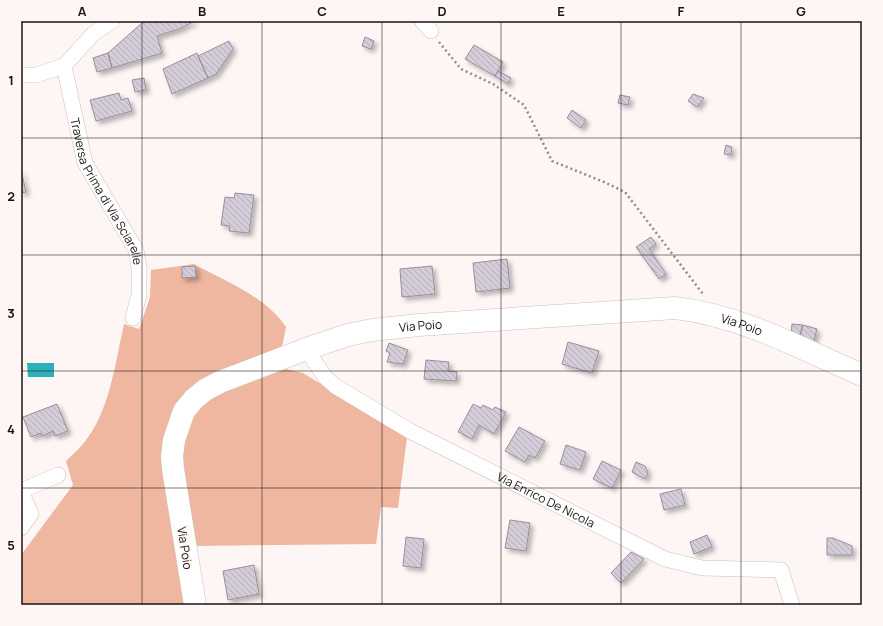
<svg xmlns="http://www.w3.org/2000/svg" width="883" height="626" font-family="Manrope,sans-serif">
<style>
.green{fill:#efb79f}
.water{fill:#2eb1bb}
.building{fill:url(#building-back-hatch);stroke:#978f9c;filter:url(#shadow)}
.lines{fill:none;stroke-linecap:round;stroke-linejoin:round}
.street-casing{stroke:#cfc0b9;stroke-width:16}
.secondary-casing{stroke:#cfc0b9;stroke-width:23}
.path{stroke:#928b89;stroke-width:2.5;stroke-dasharray:2 3;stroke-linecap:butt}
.street{stroke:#fff;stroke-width:15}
.secondary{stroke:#fff;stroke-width:22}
.grid{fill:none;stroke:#191311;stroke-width:1;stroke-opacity:0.55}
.labels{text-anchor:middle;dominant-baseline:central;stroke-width:3;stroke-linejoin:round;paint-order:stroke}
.street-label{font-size:12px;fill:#191311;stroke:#fdf6f4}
.neatline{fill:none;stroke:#191311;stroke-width:1.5}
.grid-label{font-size:13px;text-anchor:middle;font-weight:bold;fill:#191311}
</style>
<defs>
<pattern id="building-back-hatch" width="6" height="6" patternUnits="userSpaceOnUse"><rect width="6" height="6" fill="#d4ccd9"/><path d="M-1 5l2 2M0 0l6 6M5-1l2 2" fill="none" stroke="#b5aeb9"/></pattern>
<filter id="shadow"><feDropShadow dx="3.5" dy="3.5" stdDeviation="2" flood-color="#0004"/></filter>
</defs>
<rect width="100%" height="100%" fill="#fdf6f4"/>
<path class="green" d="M194 264C227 282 265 296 286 327L282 347 178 407 185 605H21V555L73 485 66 461C71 456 78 450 83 444 110 412 115 363 124 324L139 329 150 297 151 270Z
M286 369 303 373 407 437 398 508 381 507 376 544 194 546 182 451 191 419 210 397Z"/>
<path class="water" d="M27 363H54V377H28Z"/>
<path class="building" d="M149 21H195L179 29 157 36 162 53 112 68 108 53 143 22Z
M365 37 374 41 371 49 362 46Z
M229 41 233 49 216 74 208 78 198 56Z
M474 45 503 62 495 76 465 59Z
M108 53 112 68 97 72 93 58Z
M197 53 208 78 172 94 163 69Z
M498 71 511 78 508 84 495 76Z
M144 78 146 90 135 92 132 80Z
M119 93 121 100 128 98 132 111 96 121 90 100Z
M693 94 704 98 697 107 688 101Z
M620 95 630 97 628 105 618 103Z
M572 110 586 120 581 128 567 118Z
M726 145 732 147 731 155 724 154Z
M21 170 26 192 21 193Z
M235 193 254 195 249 233 229 231 230 226 221 225 225 197 234 198Z
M651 237 656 244 649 249 666 274 659 279 636 247Z
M507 259 510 288 476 292 473 263Z
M195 266 196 277 182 278V267Z
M432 266 435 294 402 297 400 269Z
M792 324 803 325 799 338 791 335Z
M803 325 817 329 813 344 799 338Z
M568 342 599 351 592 373 562 364Z
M389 343 408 350 403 364 387 362 390 353 386 351Z
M426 360 449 362 448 371 457 372 456 381 424 379Z
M57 404 68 431 55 436 53 431 42 436 41 433 31 437 23 417Z
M473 404 481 408 483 405 493 410 495 407 506 412 494 434 479 425 472 439 458 432Z
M519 427 545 441 535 458 529 455 525 462 505 451Z
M566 445 586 452 580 470 560 464Z
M602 461 621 470 612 488 593 479Z
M636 462 645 466 648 473 645 479 632 472Z
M681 489 685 505 664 510 660 494Z
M510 520 530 523 526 551 505 548Z
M707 535 712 547 694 554 690 542Z
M406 537 424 539 421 568 403 566Z
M827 538H833L852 546V555H827Z
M631 552 644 559 621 583 611 573Z
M254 565 259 594 228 600 223 571Z"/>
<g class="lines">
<defs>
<g id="street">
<path d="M422 21 431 31"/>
<path id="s1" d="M64 66 85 163 136 250 139 267V295L133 318"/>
<path d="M21 75H36L64 66 93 34 112 21"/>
<path id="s2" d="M306 349 325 377 335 386 410 431 665 559 702 568 781 570 792 605"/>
<path d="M21 491 58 475"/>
<path d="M21 528 31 514 21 491"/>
</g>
<g id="secondary">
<path id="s3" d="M195 605 173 469 172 456 174 440 184 411 194 399 205 390 220 382 306 349 348 335 372 330 419 325 675 308C740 315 802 349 862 375"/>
</g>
</defs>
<use href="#street" class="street-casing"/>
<use href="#secondary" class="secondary-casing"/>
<path class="path" d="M439 42 461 69 493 84 524 105 552 161 604 182 625 192 703 294"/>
<use href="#street" class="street"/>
<use href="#secondary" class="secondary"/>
</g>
<path class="grid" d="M142 21V605M262 21V605M382 21V605M501 21V605M621 21V605M741 21V605M21 138H862M21 255H862M21 371H862M21 488H862"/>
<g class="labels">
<g class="street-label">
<text stroke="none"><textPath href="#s1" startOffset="134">Traversa Prima di Via Sciarelle</textPath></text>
<text stroke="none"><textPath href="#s3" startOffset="778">Via Poio</textPath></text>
<text stroke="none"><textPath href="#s3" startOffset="454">Via Poio</textPath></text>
<text stroke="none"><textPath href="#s2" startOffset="287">Via Enrico De Nicola</textPath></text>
<text transform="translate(185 548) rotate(81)">Via Poio</text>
</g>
</g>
<rect width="883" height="626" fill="none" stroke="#fdf6f4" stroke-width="44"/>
<rect x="22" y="22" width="839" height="582" class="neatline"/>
<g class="grid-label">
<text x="82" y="16">A</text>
<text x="202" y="16">B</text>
<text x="322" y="16">C</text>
<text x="442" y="16">D</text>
<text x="561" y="16">E</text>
<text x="681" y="16">F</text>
<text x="801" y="16">G</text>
<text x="11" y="85">1</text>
<text x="11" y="201">2</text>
<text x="11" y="318">3</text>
<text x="11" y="434">4</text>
<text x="11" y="550">5</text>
</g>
</svg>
